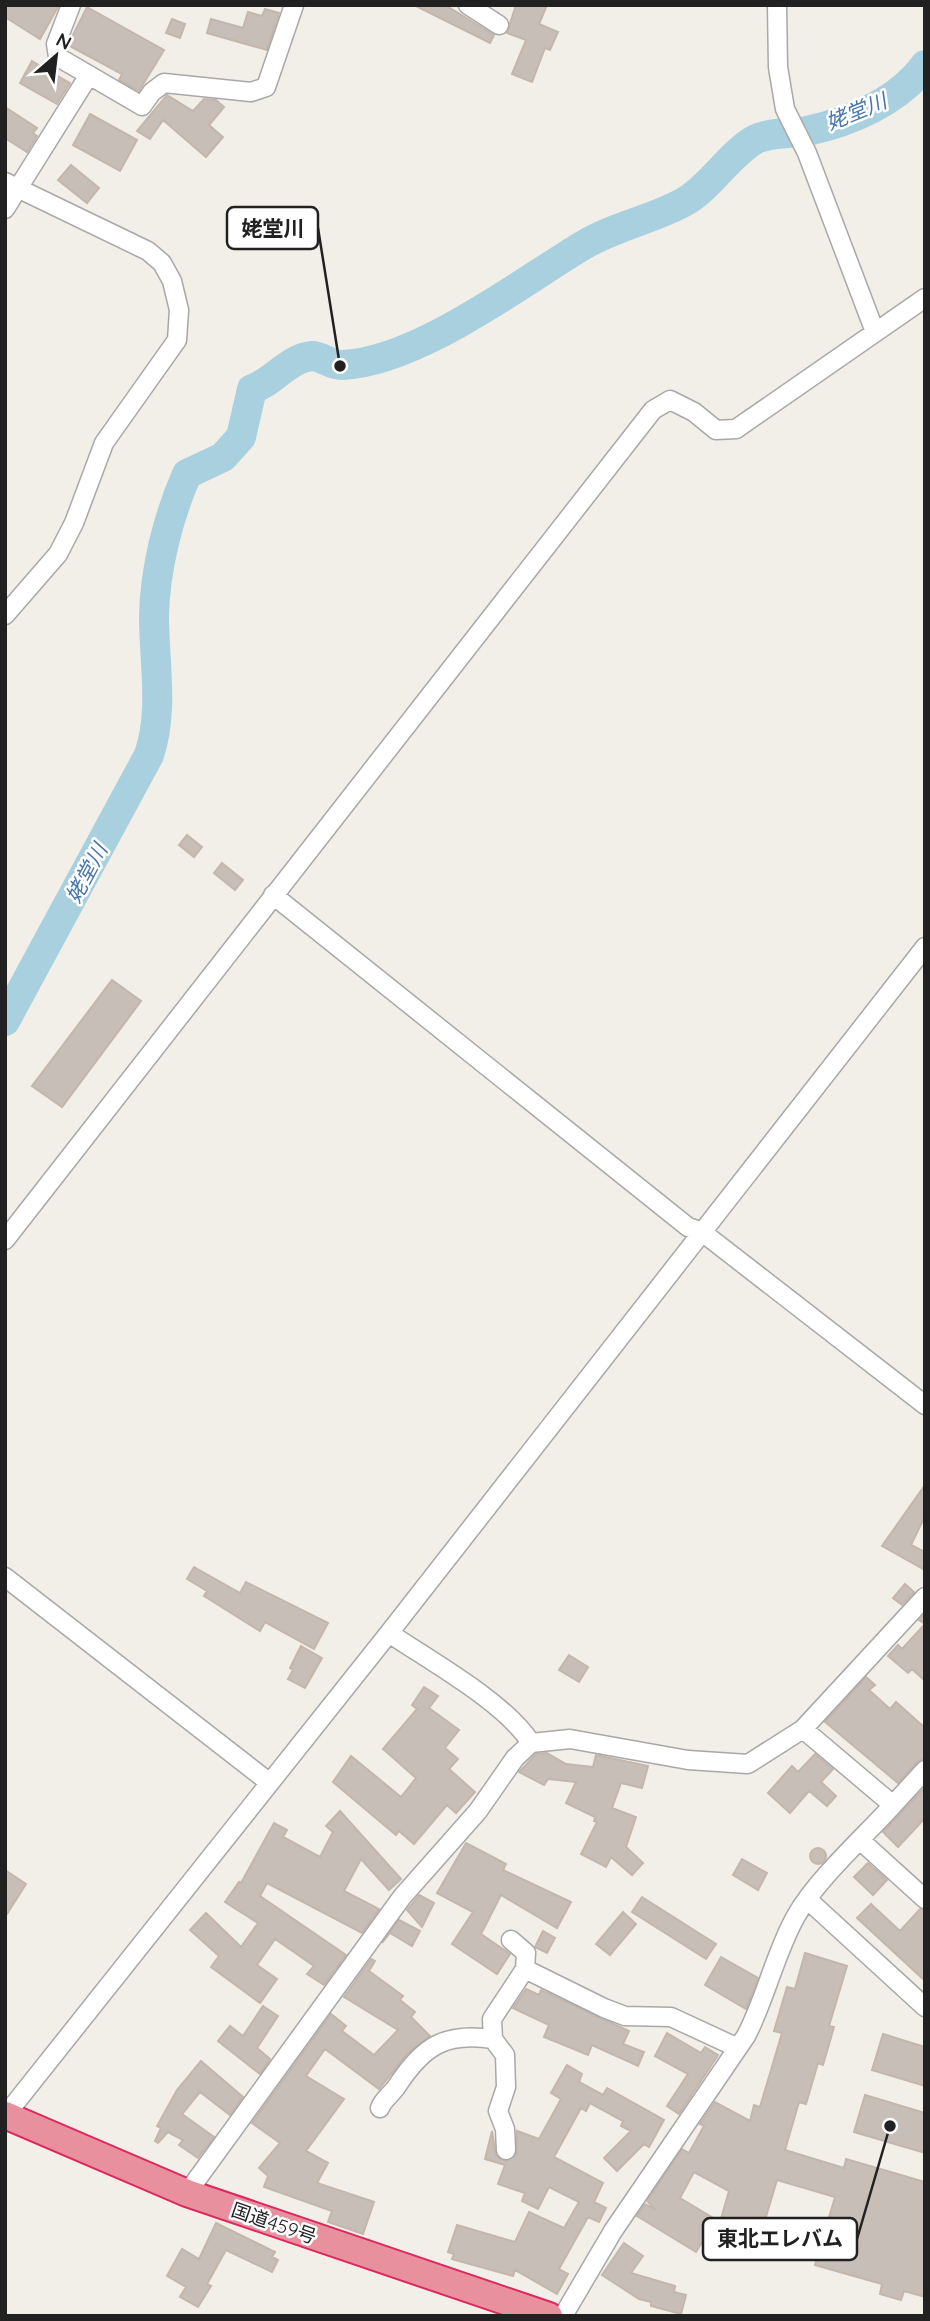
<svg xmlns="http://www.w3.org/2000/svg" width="930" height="2321" font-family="Quicksand,'Noto Sans JP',sans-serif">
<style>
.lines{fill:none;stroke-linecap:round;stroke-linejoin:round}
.river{stroke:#a9d0df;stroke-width:30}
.building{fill:#c7beb7;stroke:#c4b6aa;stroke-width:2;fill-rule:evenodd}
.minor-casing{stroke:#a8a8a8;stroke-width:21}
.highway-casing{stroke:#dd275e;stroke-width:30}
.minor{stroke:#fff;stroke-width:18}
.highway{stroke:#e8909d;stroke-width:26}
.labels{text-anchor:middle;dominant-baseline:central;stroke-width:5;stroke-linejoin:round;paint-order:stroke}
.street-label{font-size:19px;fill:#212121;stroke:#fff}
.water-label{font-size:21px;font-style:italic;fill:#4876ab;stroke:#fff}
.leader{fill:none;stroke:#212121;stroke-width:2.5}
.callout-dot{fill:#212121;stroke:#fff;stroke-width:2.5}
.callout{fill:#fff;stroke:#212121;stroke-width:2.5}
.callout-label{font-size:21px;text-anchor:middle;font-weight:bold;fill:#212121}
</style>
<rect width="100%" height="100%" fill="#f2efe8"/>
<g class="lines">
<path class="river" d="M5 1021 149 755C164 710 154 663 154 616 155 569 168 517 187 474L223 457 241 437 252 389C272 383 289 358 312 356 322 356 332 366 342 365 417 362 519 284 582 246 614 226 652 220 684 202 710 188 730 153 756 139 771 132 790 134 807 131 850 122 899 101 925 65"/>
</g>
<path class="building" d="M5 5H59L40 39 5 17Z
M414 5H445L494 35 490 43Z
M516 5H547L539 24 558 32 550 50 545 48 532 82 512 74 526 40 507 33Z
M87 7 164 50 139 91 119 80 122 74 68 45Z
M265 9 279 13 267 50 207 33 211 19 243 28 248 12 262 16Z
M172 19 185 24 180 38 166 33Z
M32 61 70 83 57 104 20 83Z
M167 95 193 111 204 99 216 100 224 107 209 125 223 137 206 157 163 120 150 139 137 131Z
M5 107 37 128 33 133 37 136 27 152 5 138Z
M90 114 137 140 120 171 73 145Z
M71 165 99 188 87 203 58 180Z
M187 835 202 847 194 857 179 845Z
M222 863 243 880 235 890 214 873Z
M112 980 141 1001 62 1107 32 1086Z
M925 1485V1516L911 1545 925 1552V1570L882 1546Z
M194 1567 240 1593 246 1582 328 1623 314 1649 265 1622 260 1631 204 1596 207 1591 187 1579Z
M905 1584 914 1592 902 1605 893 1598Z
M925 1614V1681L912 1669 908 1673 888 1656 898 1645 902 1649 925 1624 919 1620Z
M301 1646 322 1658 305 1688 288 1679 293 1670 290 1668Z
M569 1655 588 1667 579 1682 559 1670Z
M866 1677 875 1685 869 1690 890 1709 896 1702 925 1728V1758L917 1762 898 1783 825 1722Z
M424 1687 438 1696 429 1708 459 1730 445 1748 458 1759 449 1769 475 1792 456 1813 447 1805 414 1844 399 1831 396 1835 333 1782 351 1756 401 1797 416 1778 383 1749 417 1709 412 1705Z
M547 1753 566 1764 593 1767 596 1755 648 1766 642 1788 621 1783 612 1808 636 1817 626 1847 643 1863 632 1875 611 1857 606 1867 581 1854 597 1822 594 1821 595 1817 566 1803 576 1782 548 1779 544 1785 519 1772 536 1754Z
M815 1754 833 1769 821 1782 836 1796 827 1806 809 1791 790 1813 768 1793 792 1766 798 1772Z
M925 1787V1818L898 1847 883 1832Z
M340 1811 401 1879 389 1890 361 1859 344 1891 379 1909 362 1933 267 1883 260 1896 346 1955 324 1985 307 1974 314 1966 275 1939 257 1965 277 1979 260 2003 211 1967 219 1956 190 1930 206 1913 241 1947 258 1923 225 1902 239 1882 241 1883 274 1823 287 1830 283 1837 320 1857 333 1832 326 1826Z
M466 1843 506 1864 503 1870 571 1902 557 1928 501 1895 481 1934 510 1954 497 1974 452 1944 473 1912 437 1893Z
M810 1856a8 8 0 1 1 16 0a8 8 0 1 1-16 0Z
M742 1859 767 1873 758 1890 733 1875Z
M868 1863 887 1880 873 1895 854 1877Z
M5 1870 26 1884 5 1917Z
M419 1895 434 1903 422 1927 407 1910Z
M642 1897 716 1944 706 1959 632 1912Z
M871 1904 900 1931 920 1909 925 1910V1981L857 1918Z
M623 1912 636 1924 610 1955 596 1944Z
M399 1920 420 1931 412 1946 390 1933 382 1943Z
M543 1931 555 1938 547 1953 535 1947Z
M805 1953 847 1966 829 2026 834 2027 823 2065 818 2063 806 2104 799 2102 785 2150 844 2168 846 2159 925 2182V2297L904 2291 901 2300 880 2294 882 2284 815 2265 835 2197 777 2180 759 2240 749 2238 745 2253 703 2241 696 2252 637 2216 645 2204 656 2210 647 2201 682 2149 689 2153 704 2126 700 2124 715 2102 750 2121 754 2105 760 2107 782 2033 774 2031 787 1987 795 1989ZM694 2172 729 2191 720 2222 680 2198Z
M721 1957 758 1978 746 2009 705 1985Z
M371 1959 375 1961 369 1971 403 1996 400 2000 415 2012 411 2017 430 2036 408 2053 379 2089 325 2049 306 2076 344 2099 306 2151 328 2163 317 2183 374 2202 363 2234 328 2222 332 2211 264 2187 268 2176 259 2168 280 2143 252 2123 331 2014 346 2026 342 2031 374 2055 398 2030 344 1997Z
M526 1989 539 1995 541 1990 629 2031 623 2044 644 2052 638 2066 592 2045 588 2055 544 2037 549 2025 513 2008Z
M263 2006 278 2016 257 2048 270 2059 260 2074 218 2041 230 2026 243 2036Z
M667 2033 701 2053 705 2047 718 2055 679 2114 667 2106 688 2074 655 2056Z
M883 2034 925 2047V2086L872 2070Z
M201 2061 243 2097 230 2115 200 2092 182 2114 214 2137 198 2158 179 2145 183 2140 168 2132 158 2143 155 2141 161 2128 157 2126 177 2090Z
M567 2065 582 2074 579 2082 603 2095 607 2088 664 2120 649 2147 644 2144 617 2171 604 2158 631 2131 621 2126 623 2121 590 2103 586 2111 581 2108 554 2157 603 2183 594 2202 606 2208 599 2222 588 2217 559 2269 568 2274 557 2294 515 2270 513 2276 452 2259 454 2254 448 2252 457 2225 515 2242 529 2212 564 2228 579 2202 549 2187 538 2209 522 2201 525 2193 498 2184 505 2165 485 2159 492 2131 496 2156 506 2161 516 2155 517 2131 539 2139 561 2099 551 2093Z
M865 2095 925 2113V2153L854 2132Z
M216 2223 275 2252 272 2257 278 2260 272 2272 226 2250 207 2284 211 2286 198 2307 180 2297 186 2287 167 2276 182 2249 199 2259Z
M624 2243 643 2256 631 2273 675 2286 674 2292 686 2295 681 2314 651 2306V2302L639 2299 602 2275Z"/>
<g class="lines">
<defs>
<path id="minor" d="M71 5 56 44 58 57 142 106 152 92 164 83 251 92 266 87 294 5
M468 5 499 25
M777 5 778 67 785 109 807 153 875 332
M5 182 148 251 162 263 172 281 179 310 177 340 104 443 74 523 58 554 5 615
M5 209 89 75
M273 895 688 1227 702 1232 925 1405
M5 1240 653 410 670 400 694 412 716 430 736 429 925 298
M5 1577 270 1783
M389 1633C430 1661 505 1702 531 1743
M893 1805 925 1770
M861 1841 925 1899
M807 1899 925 2007
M525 1969 604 2008 625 2016 671 2017 738 2048
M380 2108C383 2099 392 2094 397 2086 423 2046 445 2032 493 2039
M5 2116 389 1633 925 947
M506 2150 505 2129 498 2111 506 2087 505 2055 493 2039 492 2019 525 1969 526 1953 511 1940
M187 2193 402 1897 478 1811 515 1758 531 1743 570 1739 688 1760 748 1764 803 1729 925 1597
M563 2316 613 2231 746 2036C766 1998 775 1953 796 1916 817 1879 864 1837 893 1805L803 1729"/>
<path id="highway" d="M5 2115 187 2193 549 2316"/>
</defs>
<use href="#minor" class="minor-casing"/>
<use href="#highway" class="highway-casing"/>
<use href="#minor" class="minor"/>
<use href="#highway" class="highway"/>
</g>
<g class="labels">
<g class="street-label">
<text transform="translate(274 2223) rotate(19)">国道459号</text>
</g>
<g class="water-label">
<text transform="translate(856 111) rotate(-22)">姥堂川</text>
<text transform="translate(86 873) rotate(-62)">姥堂川</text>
</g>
</g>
<path class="leader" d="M340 366L318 228M890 2126L857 2239"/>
<g class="callout-dot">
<circle cx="340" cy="366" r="7"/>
<circle cx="890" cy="2126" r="7"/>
</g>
<g class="callout">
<rect x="227" y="207" width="91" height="42" rx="7"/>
<rect x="703" y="2218" width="154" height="42" rx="7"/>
</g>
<g class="callout-label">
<text x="273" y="236">姥堂川</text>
<text x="780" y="2246">東北エレバム</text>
</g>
<rect width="930" height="2321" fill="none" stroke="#212121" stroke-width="14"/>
<g transform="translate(56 56) rotate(28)" stroke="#ffffff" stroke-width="5" paint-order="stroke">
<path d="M0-5L12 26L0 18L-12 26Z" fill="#212121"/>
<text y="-10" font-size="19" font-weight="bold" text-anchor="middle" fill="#212121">N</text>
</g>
</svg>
